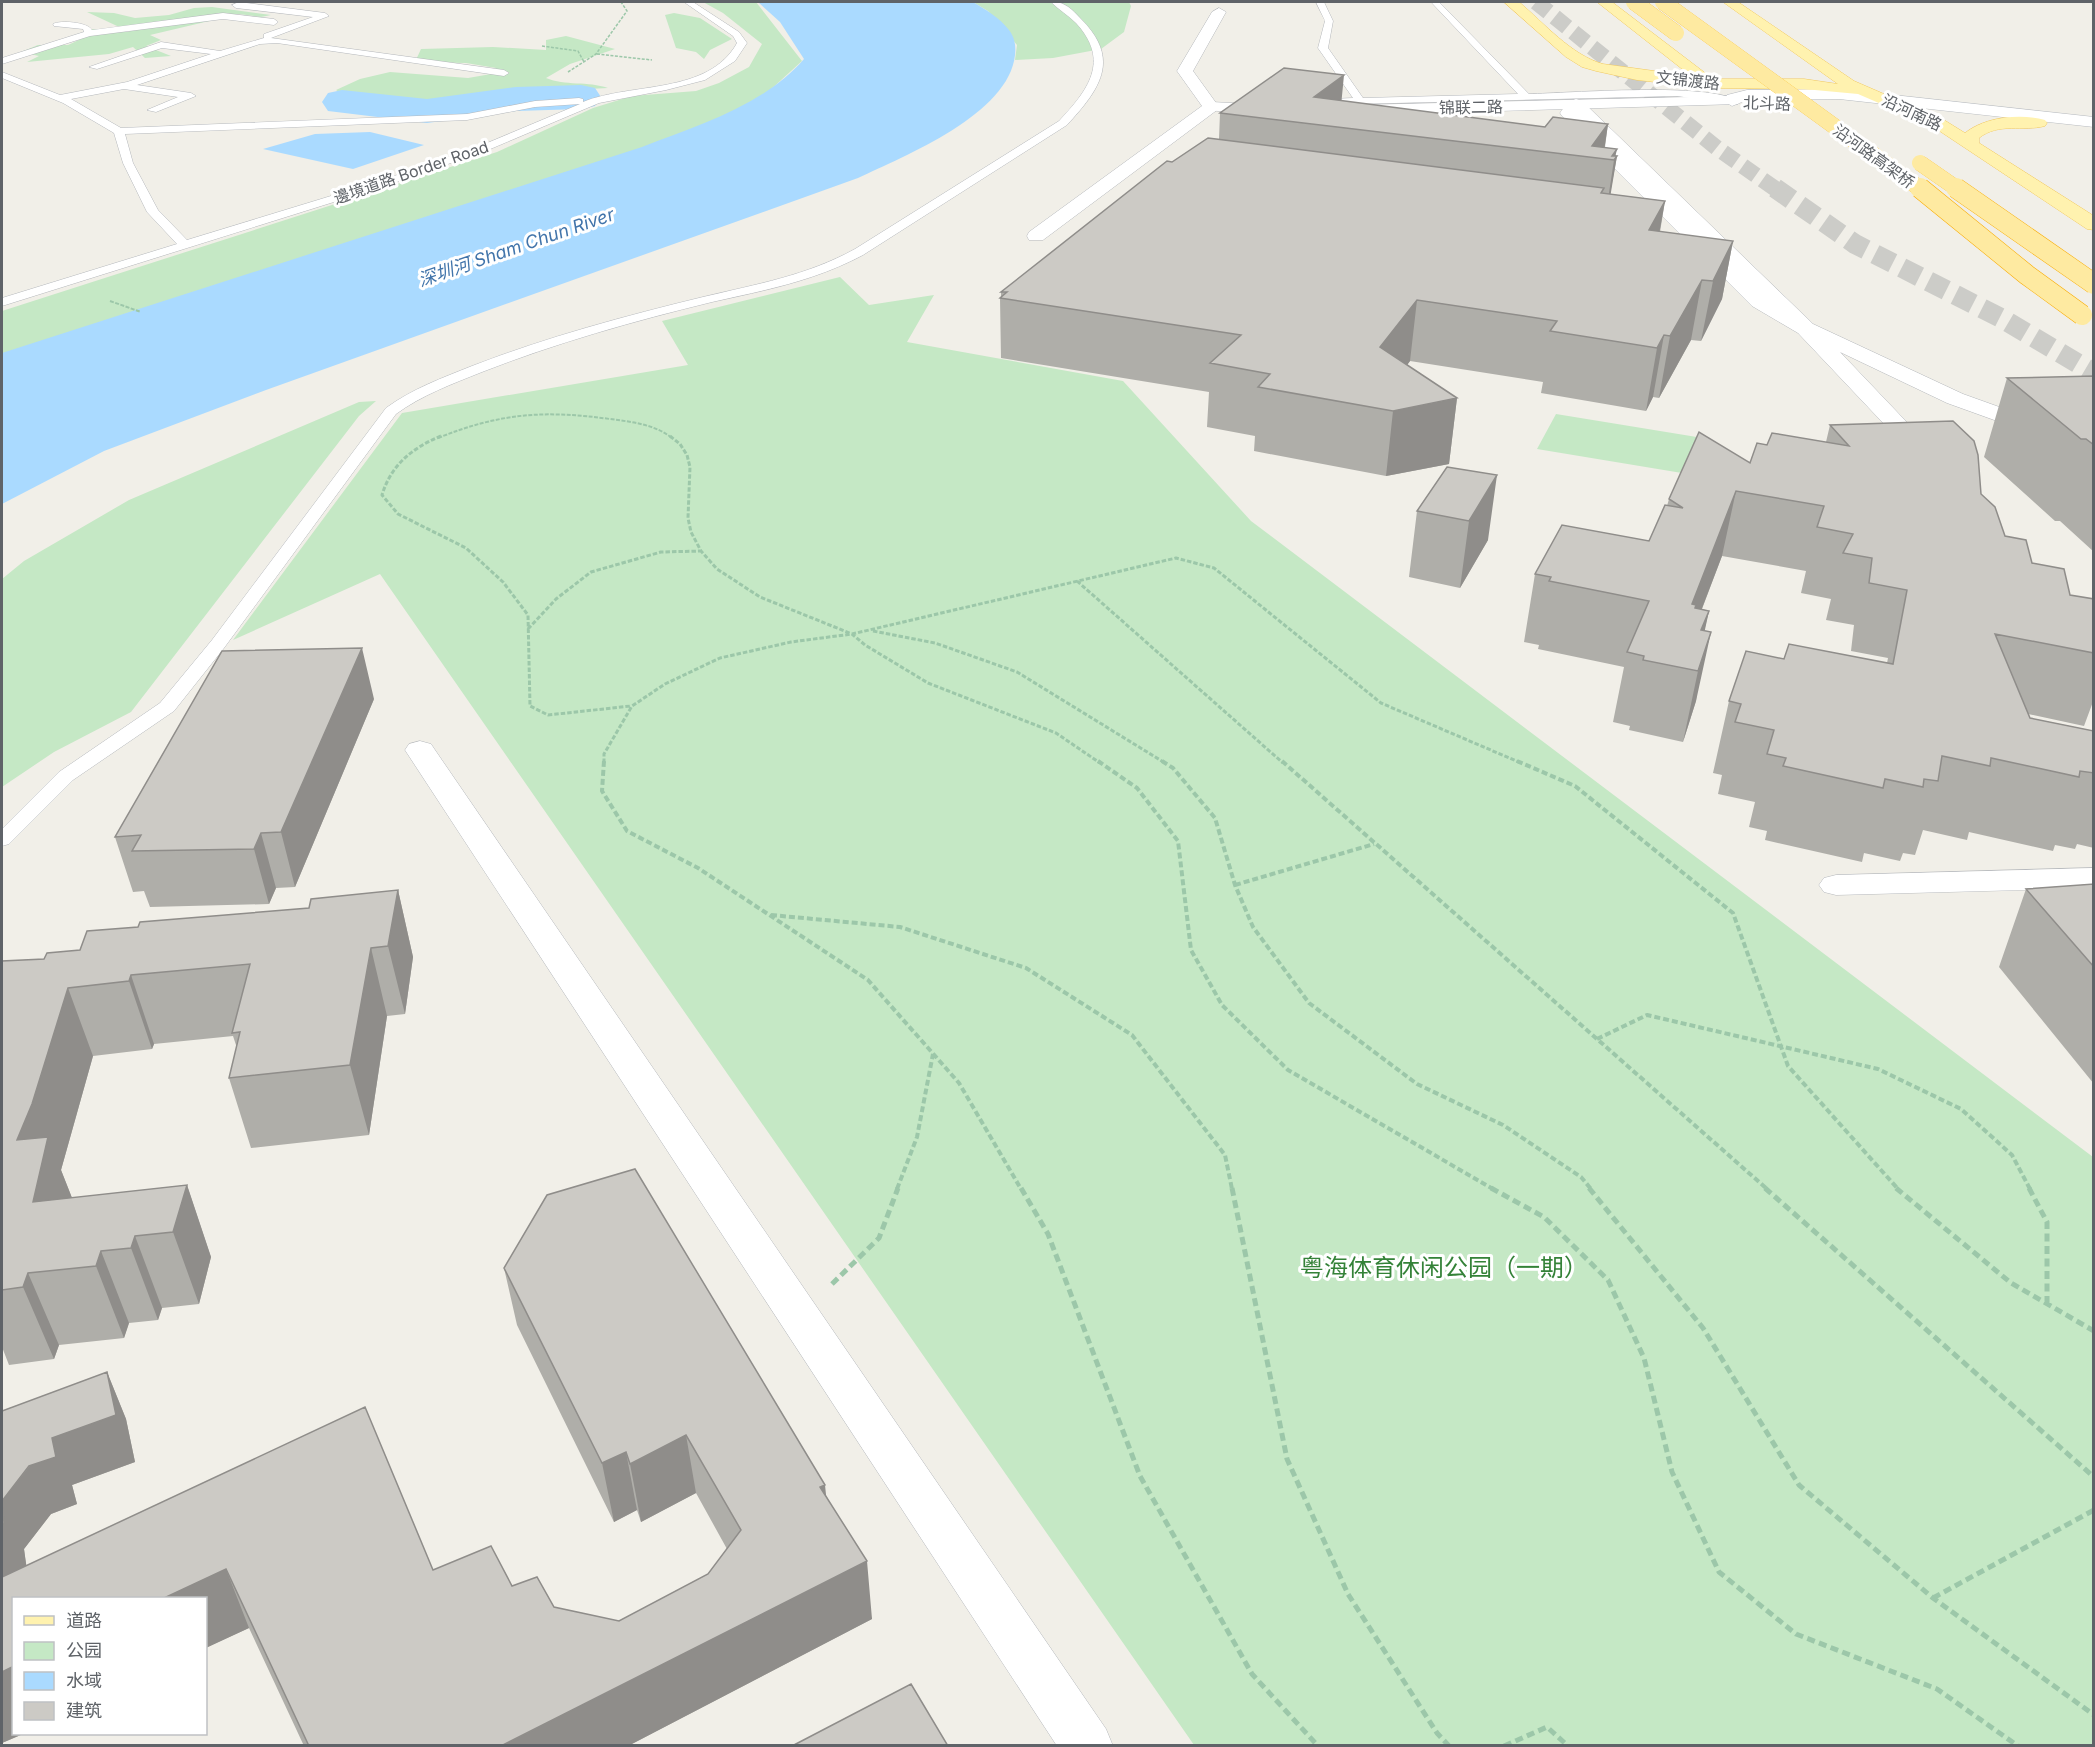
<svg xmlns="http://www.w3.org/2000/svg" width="2095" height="1747" font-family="Inter,'Noto Sans SC',sans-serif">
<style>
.green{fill:#c5e8c5}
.water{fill:#aadaff}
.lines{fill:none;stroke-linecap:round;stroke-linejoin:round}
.river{fill:#aadaff;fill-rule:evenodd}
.trunk-tunnel-far1{stroke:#ccccc8;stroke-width:16;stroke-dasharray:16 8;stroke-linecap:butt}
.trunk-tunnel{stroke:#ccccc8;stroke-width:20;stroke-dasharray:20 10;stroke-linecap:butt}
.service-casing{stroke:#b5b8bc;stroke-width:1}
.minor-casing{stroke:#b5b8bc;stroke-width:1}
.tertiary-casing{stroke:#b5b8bc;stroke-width:1}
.secondary-casing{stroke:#b6babf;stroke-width:1}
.primary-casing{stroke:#f2c960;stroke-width:1}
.path-far4{stroke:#9cc7a9;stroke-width:1.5;stroke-dasharray:3 1.5;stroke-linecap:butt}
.path-far3{stroke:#9cc7a9;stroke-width:2;stroke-dasharray:4 1.5;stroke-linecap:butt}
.path-far2{stroke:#9cc7a9;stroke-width:3;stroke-dasharray:4.5 2;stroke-linecap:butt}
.path-far1{stroke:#9cc7a9;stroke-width:4;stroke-dasharray:6 3;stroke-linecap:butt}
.path{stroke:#9cc7a9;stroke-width:5;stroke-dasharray:8 4.5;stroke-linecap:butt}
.service{fill:#fff;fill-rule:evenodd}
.minor{fill:#fff;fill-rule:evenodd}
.tertiary{fill:#fff;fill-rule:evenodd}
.secondary{fill:#fff;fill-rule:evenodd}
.primary{fill:#fff2af;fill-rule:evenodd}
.trunk-bridge-far1-casing{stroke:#f9ab00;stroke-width:16;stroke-linecap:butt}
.trunk-bridge-casing{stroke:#f9ab00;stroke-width:21;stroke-linecap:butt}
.trunk-bridge-far1{stroke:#feeaa1;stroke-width:16}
.trunk-bridge{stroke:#feeaa1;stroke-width:20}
.wall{fill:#afaea9}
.shaded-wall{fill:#8f8d8a}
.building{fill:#cccac5;stroke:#8f8d8a;stroke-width:1.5}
.labels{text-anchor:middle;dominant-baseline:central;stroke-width:6;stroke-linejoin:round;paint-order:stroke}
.far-street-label{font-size:16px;fill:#5f6368;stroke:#fff}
.far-water-label{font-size:18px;font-style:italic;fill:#4174aa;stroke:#fff}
.near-park-label{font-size:24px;fill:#348238;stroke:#fff}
</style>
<rect width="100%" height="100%" fill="#f1efe8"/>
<path class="green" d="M703 2H756L802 61 755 104 664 142 2 361V311L497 152 593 108 632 96 696 91 719 83 749 67 762 44 723 13Z
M973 2H1129L1131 6 1124 32 1101 49 1053 58 1015 60 1017 45 988 11Z
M212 7 271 15 261 17 239 14 150 35 161 40 146 46 171 56 145 58 133 47 109 54 27 62 39 56 21 52 38 45H68L81 39 69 37 93 29 130 32 87 12 114 13 135 18 169 15 194 8Z
M674 13 700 18 732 39 710 50 704 59 696 52 676 48 665 15Z
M566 36 615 49 570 64 546 78C565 86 588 81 608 88L548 91 516 103 470 112 345 96 336 90 360 79 390 72 468 78 491 74 496 68 466 63 415 62 421 49 493 47 546 50V40Z
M840 277 869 305 934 295 907 342 1123 381 1251 521 2093 1157V1745H1194L380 574 233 640 402 413 688 365 662 321Z
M376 401 359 416 131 712 54 752 2 787V579L24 561 129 500 359 402Z
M1556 414 1709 439 1694 475 1537 449Z"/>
<path class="water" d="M758 2H973C985 9 1000 18 1009 30 1015 38 1016 46 1015 55 1009 114 905 156 858 178L266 390 104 451 2 504V353L642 147C699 125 763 106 804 59L780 22Z
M370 132 424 145 353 169 263 149 315 134Z"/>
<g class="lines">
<path class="river" d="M581 85 595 88 601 97 595 106 581 109 516 111 427 123 328 111 322 102 328 93 342 90 427 99 516 87Z"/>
<path class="trunk-tunnel-far1" d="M1536 2 1717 148 1777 190"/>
<path class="trunk-tunnel" d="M1775 188 1855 244 2001 318 2094 373"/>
<defs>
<path id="service" d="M239 2 325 13 329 16 271 38 504 70 509 73 504 76 277 43 260 44 137 85 191 93 196 96 156 112 147 110 178 97 124 89 71 99 121 128 467 114 535 101 579 98 583 99V102C632 82 708 95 737 43L733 36 684 2H693L739 32 747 43 735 61 705 80 666 90 599 103 488 150 388 185 2 306V298L177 244 147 212 123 163 114 133 63 103 2 78V72L60 95 127 82 211 54 162 48 97 69 89 67 161 42 220 51 264 38V34L313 17 236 8 232 5ZM580 104 480 146 380 181 187 240 158 210 133 163 125 134 467 120 535 107Z
M1051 2C1064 1 1072 9 1081 19 1122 60 1099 90 1067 125L863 255C814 281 766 290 712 302 634 321 556 343 482 372 452 384 422 395 396 414L224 648 174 711 73 780 9 844 2 846V829L59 772 160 703 212 640 386 408C412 389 442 378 472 366 547 337 625 316 703 297 757 284 806 276 855 249L1059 121C1088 90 1111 61 1076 23 1068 15 1059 10 1051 2Z
M1316 2H1324L1333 21 1328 48 1363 98 1518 94 1431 2H1439L1529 94C1567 93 1712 82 1737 101L1732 104 1677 96 1313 105 1309 104V100L1353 98 1318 48 1325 21Z
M223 13 274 19 278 22 274 25 223 19 90 36 2 64V58L84 32 83 29 54 26 53 24C60 20 88 22 92 30Z"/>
<path id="minor" d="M1219 8 1226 12 1193 71 1219 107 1217 110 1043 240H1029L1027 236 1029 232 1202 106 1177 71 1212 12Z
M1576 99 1582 101 1813 324 1963 394 2094 441V456L1947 403 1840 352 1939 456 1935 461 1927 463 1919 461 1798 333 1752 306 1562 116 1560 113C1564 107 1569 101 1576 99Z
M420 741 431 744 435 750 1106 1729 1113 1746H1057L405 750 409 744Z
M2094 868V888L1836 895 1824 892 1819 885 1824 878 1836 875Z"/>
<path id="tertiary" d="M1732 96 1740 101 1738 104 1359 115 1351 110 1359 105Z
M1211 102 1272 105 1280 110 1272 115 1205 110 1203 107Z"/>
<path id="secondary" d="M1839 89 2094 117V127L1839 99 1747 100 1732 106 1724 101 1727 95 1747 90Z"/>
<path id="primary" d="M1504 2H1519C1544 23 1571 55 1603 64L1691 76 1597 2H1612L1713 79H1804L1838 84 1723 2H1738L1854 81 1944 120 1965 133C1985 117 2020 113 2045 120L2047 123 2045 126C2023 132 1999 122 1979 138V143L2094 216V230L2087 229 1932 126 1858 94 1804 89 1709 88 1637 80 1596 71 1582 67 1566 57Z"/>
</defs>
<use href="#service" class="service-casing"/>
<use href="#minor" class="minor-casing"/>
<use href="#tertiary" class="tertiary-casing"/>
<use href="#secondary" class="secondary-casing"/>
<use href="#primary" class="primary-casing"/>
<path class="path-far4" d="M542 46 578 51 584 62
M597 54 652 60
M568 72 596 54 627 11 621 2"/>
<path class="path-far3" d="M110 301 141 312
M438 438C500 413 544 410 610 419 632 422 654 424 672 438"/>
<path class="path-far2" d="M441 436C412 448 391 465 382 495L398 514 466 548 503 582 528 615 530 706 548 715 631 706
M670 436 680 444 687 455 690 467 688 518 691 532 701 551 717 569 760 597 852 634 865 645 928 683 1056 733 1100 763
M1077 581 1283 763
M528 629 556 599 591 572 661 552 702 551
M873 631 935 643 1017 672 1165 763
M604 763V754L632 706 665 684 720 658 791 642 852 634 1176 558 1214 568 1381 703 1521 763"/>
<path class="path-far1" d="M604 761 602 791 627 831 698 868 868 980 959 1083 1021 1189
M1098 761 1137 788 1178 841 1191 950 1222 1005 1288 1070 1493 1189
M1162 761 1173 768 1215 818 1235 885 1253 927 1309 1003 1417 1084 1503 1125 1581 1177 1591 1189
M1282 761 1767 1189
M1517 761 1575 786 1733 913 1788 1066 1898 1189
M1235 885 1374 844
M771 915 900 927 1026 968 1132 1035 1225 1155 1232 1189
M1597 1039 1647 1015 1878 1069 1961 1109 2012 1155 2030 1189
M897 1189 917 1137 933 1054"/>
<path class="path" d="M1021 1188 1048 1234 1140 1476 1252 1674 1318 1746
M1232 1188 1287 1459 1348 1594 1437 1733 1449 1746
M1491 1188 1544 1217 1608 1280 1644 1358 1672 1472 1719 1572 1796 1634 1937 1689 2018 1746
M1589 1188 1703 1328 1799 1485 1933 1598 2094 1715
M1765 1188 2094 1477
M1896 1188 2011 1283 2094 1331
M2029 1188 2047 1222V1304
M832 1284 879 1238 898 1188
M1933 1598 2094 1510
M1504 1746 1547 1727 1568 1746"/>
<use href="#service" class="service"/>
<use href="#minor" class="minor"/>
<use href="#tertiary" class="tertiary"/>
<use href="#secondary" class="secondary"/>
<use href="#primary" class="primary"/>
<defs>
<path id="trunk-bridge-far1" d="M1634 2 1676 33
M1663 2 1922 190
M1920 163 1959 190"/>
<path id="trunk-bridge" d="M1920 188 2027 275 2082 315
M1956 188 2094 284"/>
</defs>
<use href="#trunk-bridge-far1" class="trunk-bridge-far1-casing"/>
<use href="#trunk-bridge" class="trunk-bridge-casing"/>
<use href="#trunk-bridge-far1" class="trunk-bridge-far1"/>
<use href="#trunk-bridge" class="trunk-bridge"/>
</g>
<path class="wall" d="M1342 101 1545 127 1608 124 1605 147 1617 156 1610 194 1665 201 1660 232 1733 241 1722 299 1701 341 1691 340 1659 398 1653 397 1646 411 1541 393 1543 382 1410 361 1407 365 1457 398 1449 464 1386 476 1254 451 1255 436 1207 427 1209 392 1001 358 1000 298 1001 297V292L1172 162 1219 139 1220 113Z
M2094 376V552L2060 521H2055L1984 457 2007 378Z
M1830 425 1981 494 2005 536 2032 563 2070 595 2094 599V699L2084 726 2028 714 2030 718 2094 731V848L2077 844 2075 849 2055 845 2053 851 1969 832 1967 840 1923 830 1915 855 1903 853 1900 861 1864 853 1862 862 1765 840 1767 831 1749 827 1755 802 1718 794 1722 775 1713 773 1729 701 1784 659 1887 663 1888 658 1851 651 1854 625 1826 620 1831 599 1801 593 1806 571 1722 556 1702 609 1709 611 1704 631 1696 701 1683 742 1629 730 1630 726 1613 722 1624 667 1538 649 1539 645 1524 642 1535 574 1649 541 1667 506 1669 499 1750 463 1767 445 1826 442Z
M1447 467 1488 540 1460 588 1409 577 1417 511Z
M374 699 295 887 276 888 269 904 150 907 144 891 133 892 115 837Z
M2094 884V1084L1999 967 2026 889Z
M398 890 413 957 405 1014 387 1016 369 1135 251 1148 229 1078 237 1048 233 1036 154 1044 152 1049 93 1056 61 1170 72 1198 187 1185 211 1257 199 1304 162 1308 158 1320 129 1323 124 1338 59 1345 54 1359 9 1365 2 1347V961L44 959 80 950 138 927 309 908Z
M504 1268 827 1497 872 1619 628 1746H304L249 1628 14 1734H23L2 1743V1411L107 1372 126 1419 135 1462 72 1485 77 1504 51 1514 24 1549 26 1565 433 1570 512 1586 554 1607 619 1621 708 1574 727 1549 696 1493 641 1522 637 1510 614 1522 517 1325Z"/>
<path class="shaded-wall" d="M1344 75 1339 127 1314 97Z
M1608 124 1603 158 1592 146Z
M1617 149 1615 158 1617 156 1605 228 1603 232 1614 160 1612 156Z
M1665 201 1655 257 1649 230Z
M1733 241 1722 299 1701 341 1713 281Z
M1702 280 1691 340 1659 398 1670 336Z
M1417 300 1410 361 1376 408 1380 347Z
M1664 335 1653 397 1646 411 1657 348Z
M1457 398 1449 464 1386 476 1393 411Z
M1497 475 1488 540 1460 588 1469 521Z
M1736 491 1722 556 1686 650 1692 604Z
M1709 611 1696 671 1701 630Z
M1711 632 1696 701 1683 742 1698 671Z
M362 648 374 699 295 887 281 832Z
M261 833 276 888 269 904 254 849Z
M398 890 413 957 405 1014 388 946Z
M371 948 387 1016 369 1135 350 1065Z
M131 975 154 1044 152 1049 129 981Z
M68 988 93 1056 61 1170 76 1208 33 1202 17 1140Z
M187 1185 211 1257 199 1304 173 1232Z
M135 1236 162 1308 158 1320 131 1248Z
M101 1251 129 1323 124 1338 96 1266Z
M28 1273 59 1345 54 1359 23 1287Z
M107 1372 126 1419 135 1462 72 1485 77 1504 51 1514 24 1549 27 1570 2 1581V1501L52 1438Z
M686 1435 696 1493 641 1522 630 1464Z
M626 1452 637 1510 614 1522 602 1463Z
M825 1485 831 1543 820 1487Z
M867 1561 872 1619 628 1746H501Z
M226 1569 249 1628 206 1648V1599H162Z
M14 1666V1734H23L2 1743V1672Z"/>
<path class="building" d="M1284 68 1344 75 1314 97 1545 127 1553 117 1608 124 1592 146 1617 149 1612 156H1617L1614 160 1220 113Z
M1208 138 1604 188 1601 193 1665 201 1649 230 1733 241 1713 281 1702 280 1670 336 1664 335 1657 348 1550 331 1557 321 1417 300 1380 347 1457 398 1393 411 1258 387 1270 374 1210 363 1241 335 1000 298 1007 292H1001L1167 161 1172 162Z
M2094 376V445L2086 439H2081L2007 378Z
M1953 421 1974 441 1978 455 1981 494 1995 507 2005 536 2026 540 2032 563 2064 569 2070 595 2094 599V653L1995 634 2030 718 2094 731V773L2080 771 2079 777 1991 758 1990 766 1942 756 1938 781 1924 779 1923 787 1885 779 1883 788 1783 766 1786 758 1767 754 1774 730 1735 722 1741 704 1729 701 1746 651 1784 659 1789 644 1893 664 1907 590 1869 583 1872 558 1843 553 1853 534 1817 527 1824 506 1736 491 1692 604 1696 605 1695 608 1709 611 1701 630 1711 632 1698 671 1643 660 1644 656 1627 652 1649 601 1549 581 1551 577 1535 574 1562 525 1649 541 1665 505 1683 508 1669 499 1699 432 1750 463 1757 443 1767 445 1772 433 1849 446 1830 425Z
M1447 467 1497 475 1469 521 1417 511Z
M362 648 281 832 261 833 254 849 132 851 141 835 115 837 222 651Z
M2094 884V967L2026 889Z
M398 890 388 946 371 948 350 1065 229 1078 240 1032 232 1033 250 964 131 975 129 981 68 988 32 1104 17 1140 48 1137 33 1202 187 1185 173 1232 135 1236 131 1248 101 1251 96 1266 28 1273 23 1287 2 1290V961L44 959 47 953 80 950 87 931 138 927 140 922 309 908 311 899Z
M635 1169 825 1485 820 1487 867 1561 501 1746H309L226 1569 162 1599H14V1666L2 1672V1577L365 1407 433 1570 491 1546 512 1586 537 1577 554 1607 619 1621 708 1574 741 1530 686 1435 630 1464 626 1452 602 1463 504 1268 547 1195Z
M107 1372 116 1415 52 1438 56 1457 29 1466 2 1501V1411Z
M2 1505 4 1523 2 1524Z
M911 1684 948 1746H792Z"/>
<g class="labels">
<g class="far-street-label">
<text transform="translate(1688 80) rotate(6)">文锦渡路</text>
<text transform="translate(1767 103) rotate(2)">北斗路</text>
<text transform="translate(1471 107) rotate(-1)">锦联二路</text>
<text transform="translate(1912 112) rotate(25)">沿河南路</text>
<text transform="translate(1874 156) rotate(36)">沿河路高架桥</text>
<text transform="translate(411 172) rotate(-19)">邊境道路 Border Road</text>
</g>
<g class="far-water-label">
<text transform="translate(516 247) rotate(-19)">深圳河 Sham Chun River</text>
</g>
<g class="near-park-label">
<text x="1444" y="1267">粤海体育休闲公园（一期）</text>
</g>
</g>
<rect width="2095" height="1747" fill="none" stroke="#5f6368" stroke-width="6"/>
<rect x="12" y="1597" width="195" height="138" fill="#ffffff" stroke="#bfc1c3" stroke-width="1.5"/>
<rect x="24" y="1616" width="30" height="9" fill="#fff2af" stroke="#bfc1c3" stroke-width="1.5"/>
<text x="66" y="1627" font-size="18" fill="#5f6368">道路</text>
<rect x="24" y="1642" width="30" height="18" fill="#c5e8c5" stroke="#bfc1c3" stroke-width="1.5"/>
<text x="66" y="1657" font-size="18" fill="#5f6368">公园</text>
<rect x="24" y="1672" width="30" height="18" fill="#aadaff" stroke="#bfc1c3" stroke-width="1.5"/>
<text x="66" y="1687" font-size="18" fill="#5f6368">水域</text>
<rect x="24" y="1702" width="30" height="18" fill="#cccac5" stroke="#bfc1c3" stroke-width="1.5"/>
<text x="66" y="1717" font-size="18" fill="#5f6368">建筑</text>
</svg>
